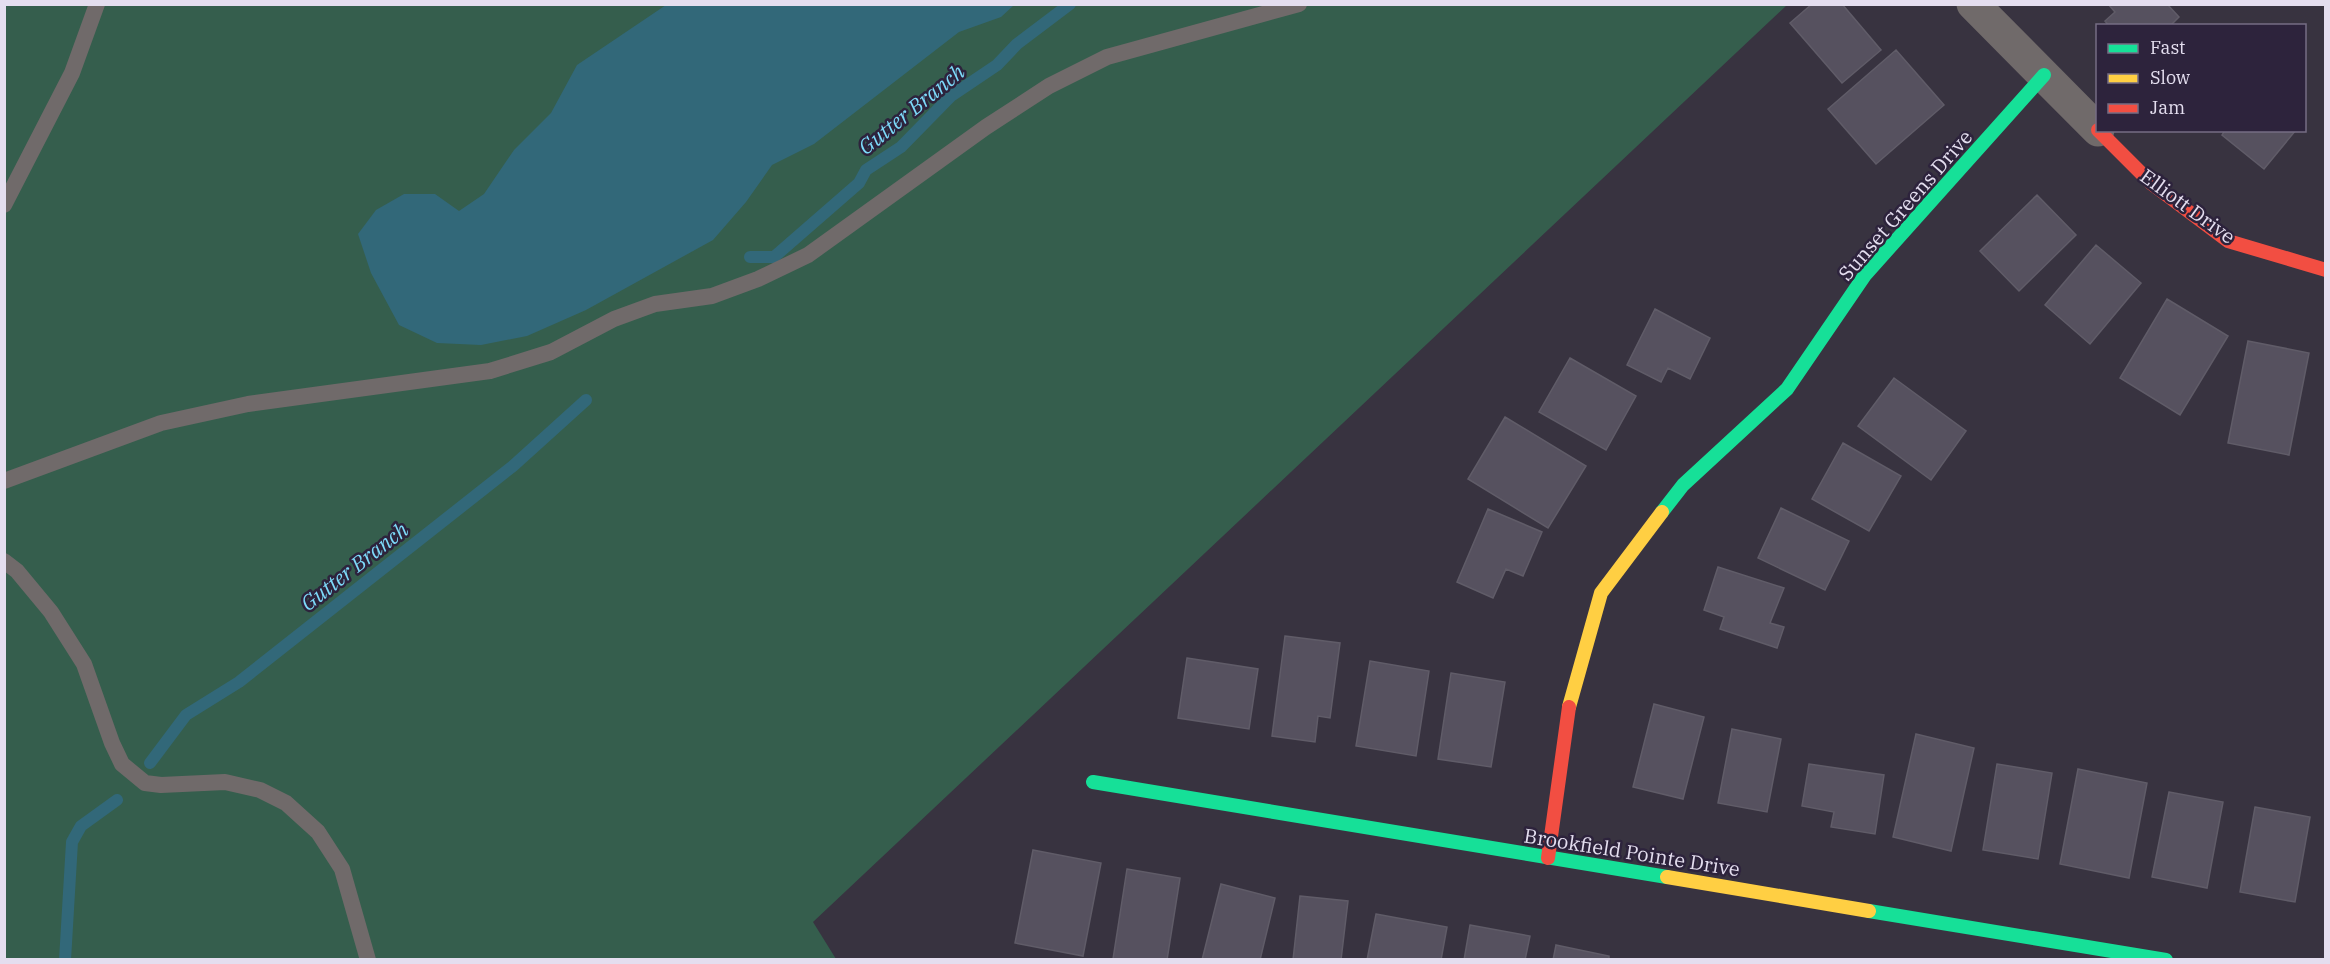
<svg xmlns="http://www.w3.org/2000/svg" width="2330" height="964" font-family="'IBM Plex Serif',serif">
<style>
.green{fill:#355e4d}
.water{fill:#326879}
.lines{fill:none;stroke-linecap:round;stroke-linejoin:round}
.stream{stroke:#326879;stroke-width:12}
.building{fill:#56515f;stroke:#605c68;stroke-width:1.5}
.lane{stroke:#706a6a;stroke-width:16}
.street{stroke:#706a6a;stroke-width:33}
.fast{stroke:#16e098;stroke-width:14}
.slow{stroke:#ffcf43;stroke-width:14}
.jam{stroke:#f24e42;stroke-width:14}
.labels{text-anchor:middle;dominant-baseline:central;stroke-width:5;stroke-linejoin:round;paint-order:stroke}
.street-label{font-size:20px;fill:#e4deef;stroke:#2d233c}
.water-label{font-size:21px;font-style:italic;fill:#7ddaf9;stroke:#2d233c}
</style>
<rect width="100%" height="100%" fill="#383340"/>
<path class="green" d="M5 5H1787L813 922 836 959 5 960Z"/>
<path class="water" d="M666 5H1014L1001 17 959 32 814 144 772 165 746 202 713 240 586 310 527 336 481 345 437 343 399 325 371 273 358 234 376 210 404 194H435L459 211 484 194 514 150 551 113 577 65Z"/>
<g class="lines">
<path class="stream" d="M750 257H774L859 183 866 170 901 147 951 96 997 65 1017 44 1070 4
M150 763 186 715 239 682 513 466 586 400
M65 960 72 842 81 826 117 800"/>
</g>
<path class="building" d="M1812 4H1842L1881 50 1842 83 1790 23Z
M2108 4H2167L2179 17 2170 26H2109L2105 21 2115 12Z
M1896 50 1944 105 1876 164 1828 109Z
M2225 130H2296L2264 169 2222 135Z
M2037 195 2076 235 2019 291 1980 251Z
M2096 245 2141 283 2090 344 2045 305Z
M2167 299 2228 336 2180 415 2120 378Z
M1655 309 1710 338 1690 379 1668 368 1661 382 1627 365Z
M2248 341 2309 353 2289 455 2228 443Z
M1570 358 1636 396 1606 450 1539 412Z
M1894 378 1966 431 1931 480 1858 426Z
M1505 417 1586 466 1548 528 1468 479Z
M1843 443 1901 476 1869 531 1812 499Z
M1781 508 1849 541 1825 590 1758 558Z
M1488 509 1542 532 1523 576 1506 569 1493 598 1457 582Z
M1718 567 1784 588 1770 623 1784 627 1777 648 1720 629 1724 617 1704 610Z
M1285 636 1340 643 1330 718 1318 716 1315 742 1272 736Z
M1187 658 1258 669 1249 729 1178 718Z
M1370 661 1429 671 1416 756 1356 746Z
M1451 673 1505 682 1491 767 1438 759Z
M1654 704 1704 717 1683 799 1633 787Z
M1732 729 1781 739 1767 812 1718 803Z
M1916 734 1974 748 1951 851 1893 837Z
M1809 764 1884 775 1875 834 1831 827 1834 812 1802 806Z
M1997 764 2052 773 2038 859 1983 850Z
M2078 769 2147 783 2129 878 2060 864Z
M2169 792 2223 802 2207 888 2152 877Z
M2255 807 2310 817 2295 902 2240 892Z
M1033 850 1101 863 1083 956 1015 943Z
M1127 869 1180 878 1167 960 1113 959Z
M1221 884 1275 898 1260 960H1202Z
M1300 896 1348 901 1341 960H1293Z
M1376 914 1447 927 1441 960H1367Z
M1470 925 1530 936 1525 960H1464Z
M1556 945 1609 956V960H1553Z"/>
<g class="lines">
<path class="lane" d="M4 205 72 73 97 4
M4 481 161 423 248 404 490 371 551 352 614 319 655 304 712 296 758 279 808 255 986 127 1049 86 1107 57 1299 4
M4 561 17 571 51 612 84 664 112 743 122 764 145 783 161 785 225 782 260 790 286 803 318 832 342 869 368 960"/>
<path class="street" d="M1973 4 2098 130"/>
<path class="fast" d="M1662 512 1683 485 1787 389 1865 275 2044 75
M1093 782 1667 877
M1869 911 2166 960"/>
<path class="slow" d="M1569 707 1601 593 1662 512
M1667 877 1869 911"/>
<path class="jam" d="M2098 130 2152 184 2228 241 2326 270
M1548 858 1569 707"/>
</g>
<g class="labels">
<g class="street-label">
<text transform="translate(1905 205) rotate(-49)">Sunset Greens Drive</text>
<text transform="translate(2188 206) rotate(36)">Elliott Drive</text>
<text transform="translate(1632 852) rotate(9)">Brookfield Pointe Drive</text>
</g>
<g class="water-label">
<text transform="translate(911 109) rotate(-39)">Gutter Branch</text>
<text transform="translate(354 566) rotate(-38)">Gutter Branch</text>
</g>
</g>
<rect width="2330" height="964" fill="none" stroke="#e4deef" stroke-width="12"/>
<rect x="2096" y="24" width="210" height="108" fill="#2d233c" stroke="#766e84" stroke-width="1.5"/>
<rect x="2108" y="44" width="30" height="9" fill="#16e098" stroke="#766e84" stroke-width="1.5"/>
<text x="2150" y="54" font-size="18" fill="#e4deef">Fast</text>
<rect x="2108" y="74" width="30" height="9" fill="#ffcf43" stroke="#766e84" stroke-width="1.5"/>
<text x="2150" y="84" font-size="18" fill="#e4deef">Slow</text>
<rect x="2108" y="104" width="30" height="9" fill="#f24e42" stroke="#766e84" stroke-width="1.5"/>
<text x="2150" y="114" font-size="18" fill="#e4deef">Jam</text>
</svg>
